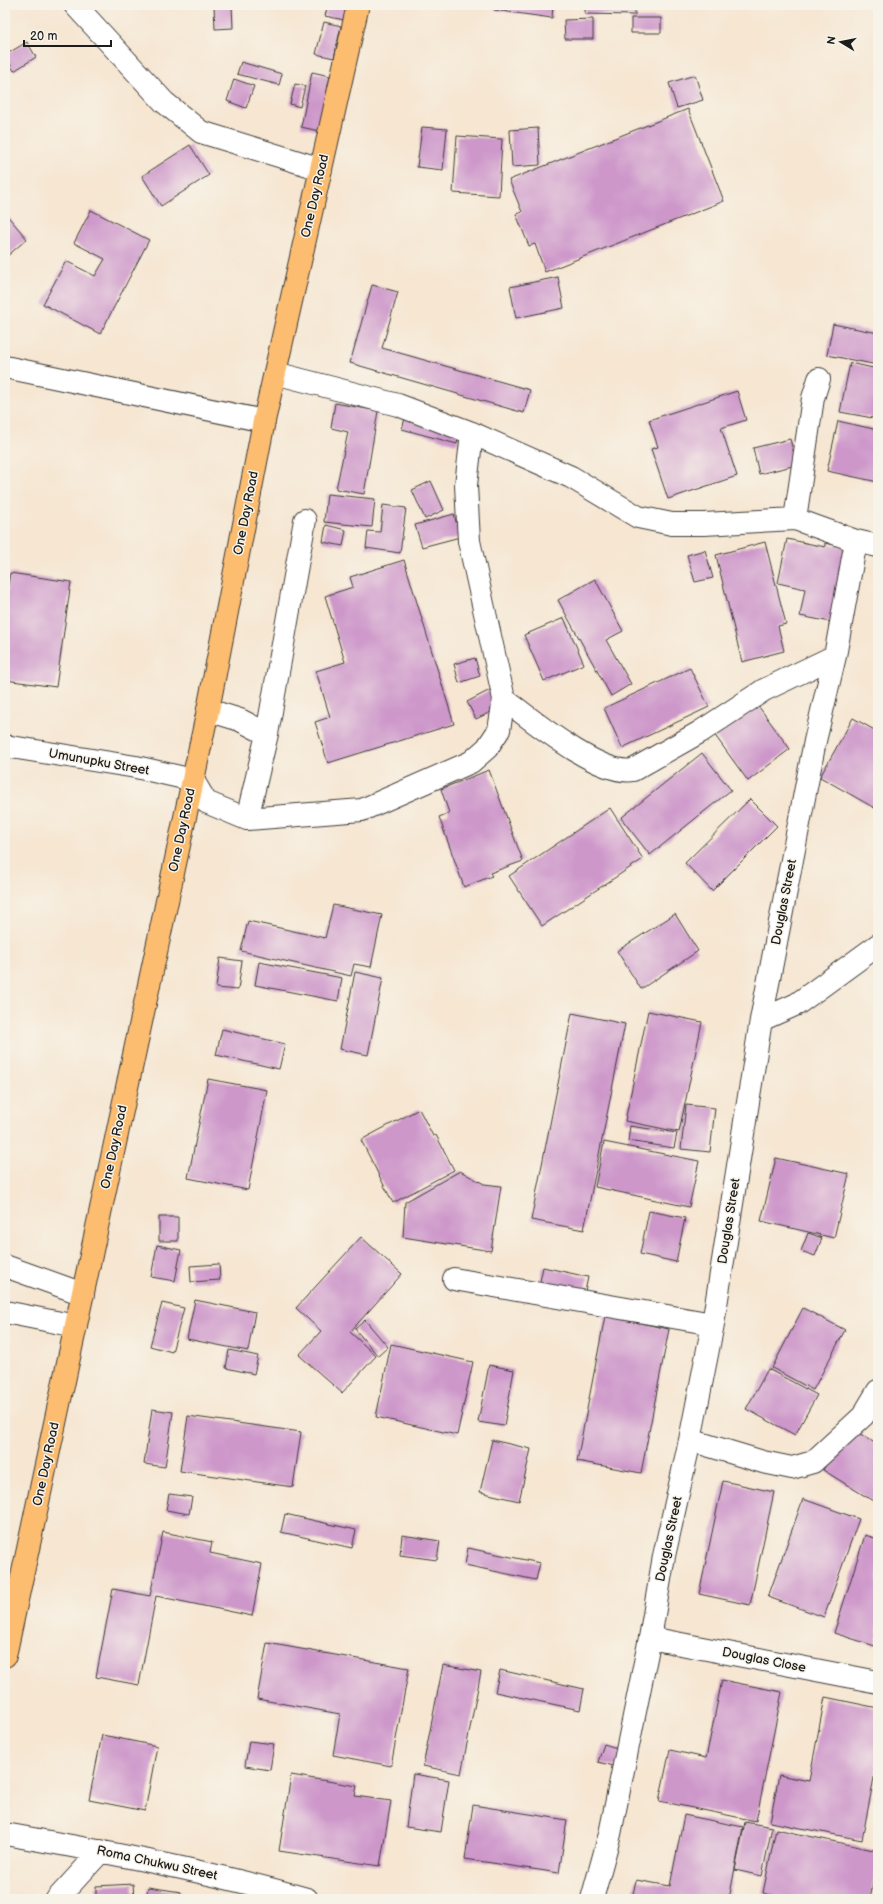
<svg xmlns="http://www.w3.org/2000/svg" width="883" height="1904" font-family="'Balsamiq Sans',sans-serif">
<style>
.building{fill:#cd97ca}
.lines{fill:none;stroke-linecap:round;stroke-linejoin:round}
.minor-casing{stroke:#3d3a37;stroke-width:24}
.major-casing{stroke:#3d3a37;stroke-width:24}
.minor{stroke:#fff;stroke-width:22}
.major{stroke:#fcbd6f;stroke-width:22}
.labels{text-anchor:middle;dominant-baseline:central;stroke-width:3;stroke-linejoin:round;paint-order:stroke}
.street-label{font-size:13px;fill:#1c1c1c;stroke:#f7f3e8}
</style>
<rect width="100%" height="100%" fill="#f7f3e8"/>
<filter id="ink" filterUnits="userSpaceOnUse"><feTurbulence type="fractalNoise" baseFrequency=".025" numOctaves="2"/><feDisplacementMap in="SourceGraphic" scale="8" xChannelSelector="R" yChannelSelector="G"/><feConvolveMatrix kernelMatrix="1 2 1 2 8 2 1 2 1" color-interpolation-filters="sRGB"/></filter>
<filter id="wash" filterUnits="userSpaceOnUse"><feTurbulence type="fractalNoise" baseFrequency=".012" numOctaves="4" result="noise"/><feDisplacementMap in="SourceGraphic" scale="16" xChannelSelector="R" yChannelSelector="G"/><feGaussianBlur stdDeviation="0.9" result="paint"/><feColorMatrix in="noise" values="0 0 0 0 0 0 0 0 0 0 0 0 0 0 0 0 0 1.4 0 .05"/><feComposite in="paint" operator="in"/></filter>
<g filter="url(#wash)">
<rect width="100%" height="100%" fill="#f6e6d2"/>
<g id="blocks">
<path class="building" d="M214 5H232L233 28 215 29Z
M328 5H353L349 21 325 16Z
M495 5H553L552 18 494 10Z
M585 5H635V15L585 14Z
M631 18H661V33H631Z
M593 19V39H565L564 20Z
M324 22 341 26 334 58 316 54Z
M27 42 36 57 14 71 5 55Z
M241 62 282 74 279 85 237 74Z
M312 72 330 76 319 131 301 127Z
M695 75 703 100 677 108 669 83Z
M234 79 254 86 246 108 227 101Z
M295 84 305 86 300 107 290 104Z
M688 109 724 201 545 272 535 244 529 246 516 214 522 212 509 180Z
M422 127 447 129 443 170 417 167Z
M538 128 540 165 512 167 510 130Z
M457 136 502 139 499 196 453 193Z
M190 145 209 175 161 206 142 176Z
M91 210 149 240 100 334 43 304 66 261 95 276 105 259 74 243Z
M5 213 27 239 5 258Z
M558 277 564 308 516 318 510 287Z
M372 285 398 292 382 348 530 390 524 413 350 363Z
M833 324 878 333V365L827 355Z
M850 363 878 369V419L840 412Z
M737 391 746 420 721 428 737 476 668 499 651 449 658 447 649 420Z
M335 403 378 411 364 494 336 489 348 432 331 428Z
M406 415 460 430 457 444 402 429Z
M838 421 878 430V482L827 471Z
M790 439 797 465 759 474 753 448Z
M431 481 444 510 425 519 412 490Z
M327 494 375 499 372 527 324 522Z
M383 505 406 508 400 553 366 548 368 531 380 532Z
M454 514 460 537 422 547 415 525Z
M326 525 346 530 343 546 323 542Z
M787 539 825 547V543L852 548 836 623 800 616 805 589 778 583Z
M765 542 786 624 778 626 784 651 742 662 716 555Z
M705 550 713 578 695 582 687 555Z
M404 560 454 724 328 763 315 722 330 717 316 671 345 662 325 596 353 587 350 577Z
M10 573 71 582 56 687 5 680V603Z
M595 579 623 631 606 640 631 684 611 696 558 600Z
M564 618 584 664 544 681 524 635Z
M475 658 480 676 459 683 454 664Z
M690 668 709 707 622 748 604 708Z
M490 690 499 708 476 719 467 702Z
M756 703 790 749 748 781 714 734Z
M853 718 878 732V810L820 777Z
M702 753 731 790 650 855 621 818Z
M489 770 523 861 490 873 492 876 464 887 439 817 449 813 441 789Z
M750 799 777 826 712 891 685 863Z
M610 808 643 859 542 926 509 876Z
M333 905 382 915 371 967 354 964 351 976 241 951 248 921 325 938Z
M675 914 698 951 641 989 617 951Z
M220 958 242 961 238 990 216 988Z
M259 962 342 978 338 1001 255 985Z
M355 972 383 978 368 1055 340 1049Z
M648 1011 702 1022 679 1132 625 1121Z
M572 1013 625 1024 584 1230 531 1220Z
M222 1029 285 1044 279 1069 216 1055Z
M208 1079 267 1090 248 1190 188 1178Z
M686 1105 715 1108 710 1152 681 1149Z
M419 1109 433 1136 436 1135 454 1170 393 1203 361 1140Z
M630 1126 677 1133 674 1148 628 1141Z
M604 1142 699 1161 689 1207 595 1187Z
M776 1158 849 1174 834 1238 761 1221Z
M460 1171 484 1184 501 1186 491 1251 403 1237 405 1202Z
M649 1211 685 1218 676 1262 640 1254Z
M159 1217H178V1241H159Z
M808 1233 822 1238 815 1256 801 1251Z
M361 1237 402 1274 350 1332 376 1356 342 1393 299 1355 321 1331 296 1308Z
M157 1245 181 1250 175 1281 151 1277Z
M219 1264 220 1280 191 1282 190 1266Z
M543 1267 588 1277 583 1301 538 1291Z
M195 1300 255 1312 248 1351 187 1339Z
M162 1303 184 1308 172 1352 150 1346Z
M803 1308 845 1330 813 1390 772 1368Z
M605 1316 669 1329 641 1473 577 1461Z
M365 1320 388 1347 378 1356 355 1329Z
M391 1344 473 1362 457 1435 376 1417Z
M229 1350 258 1356 254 1374 226 1368Z
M489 1365 514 1370 504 1426 478 1422Z
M768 1369 817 1395 795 1435 746 1409Z
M152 1409 173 1412 165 1467 144 1464Z
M188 1416 301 1432 293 1487 180 1471Z
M849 1427 878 1445V1504L823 1470Z
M492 1440 531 1449 519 1501 480 1492Z
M723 1481 774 1492 750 1605 699 1594Z
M169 1494 192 1497 189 1514 166 1510Z
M803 1499 859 1519 824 1617 768 1597Z
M285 1514 356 1530 352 1548 281 1532Z
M163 1532 212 1542 210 1553 262 1564 252 1616 156 1596 139 1685 96 1677 113 1589 150 1596Z
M402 1535 440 1541 437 1560 400 1555Z
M865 1535 878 1539V1635L875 1646 834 1633Z
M468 1548 540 1563 536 1580 465 1565Z
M267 1643 409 1668 391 1766 333 1755 340 1714 257 1699Z
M443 1665 481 1672 461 1774 423 1766Z
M500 1670 584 1689 580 1710 495 1692Z
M722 1680 782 1692 756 1821 659 1801 670 1750 706 1758Z
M825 1697 878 1708V1757L862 1840 770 1822 779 1775 809 1781Z
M102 1735 157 1746 145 1811 89 1800Z
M249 1741 274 1744 270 1770 245 1766Z
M604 1744 623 1750 618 1767 598 1762Z
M413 1774 449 1780 441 1832 406 1827Z
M291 1775 357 1786 355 1796 391 1801 380 1866 279 1851Z
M473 1805 567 1820 559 1873 465 1859Z
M684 1815 743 1827 729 1899H632L636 1880 670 1886Z
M745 1822 772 1827 762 1876 735 1870Z
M776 1829 878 1851V1860L870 1899H790L763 1893Z
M133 1884 134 1899H96V1886Z
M148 1887 181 1892 179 1899H146Z"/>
</g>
</g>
<g filter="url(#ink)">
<use href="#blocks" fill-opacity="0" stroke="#3d3a37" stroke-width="1"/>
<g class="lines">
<defs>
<path id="minor" d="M75 5 164 102 201 132 321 169
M5 367 264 421
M275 373 398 405 472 433 571 477 638 517 672 524H704L795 519 856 541 878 546
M795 519 813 398 819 379
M504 699C532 720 599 776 633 770L700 732 764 690 835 656
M208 710 240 720 267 734 247 819
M267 734 305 520
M5 746 136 767 193 780 206 802 247 819 362 810 471 762 487 748 499 730 504 699 469 541 466 485 472 433
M761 1020 797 1004 878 945
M5 1266 83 1294
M454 1279 713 1324
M5 1312 76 1326
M690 1440 763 1462 792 1468 813 1462 863 1416 878 1391
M650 1638 878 1682
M5 1834C107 1852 208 1871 307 1899
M57 1899 101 1851
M592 1899 610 1834 650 1638 664 1556 690 1440 713 1324 761 1020 815 741 835 656 856 541"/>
<path id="major" d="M5 1656 208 710 264 421 358 5"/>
</defs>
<use href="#minor" class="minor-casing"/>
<use href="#major" class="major-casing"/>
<use href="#minor" class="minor"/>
<use href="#major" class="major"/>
</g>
</g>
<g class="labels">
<g class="street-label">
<text transform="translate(315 196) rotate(-77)">One Day Road</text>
<text transform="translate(246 513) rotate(-79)">One Day Road</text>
<text transform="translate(99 762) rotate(10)">Umunupku Street</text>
<text transform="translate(182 830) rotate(-78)">One Day Road</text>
<text transform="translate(784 902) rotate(-79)">Douglas Street</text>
<text transform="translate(114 1147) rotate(-78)">One Day Road</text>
<text transform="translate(729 1221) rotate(-81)">Douglas Street</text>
<text transform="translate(46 1464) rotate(-78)">One Day Road</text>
<text transform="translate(669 1539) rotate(-78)">Douglas Street</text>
<text transform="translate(764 1660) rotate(11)">Douglas Close</text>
<text transform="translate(157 1863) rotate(12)">Roma Chukwu Street</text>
</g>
</g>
<rect width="883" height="1904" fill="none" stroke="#f7f3e8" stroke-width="20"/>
<g transform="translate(841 42) rotate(280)" stroke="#f7f3e8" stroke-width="3" paint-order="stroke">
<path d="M0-3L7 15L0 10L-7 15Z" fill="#1c1c1c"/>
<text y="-6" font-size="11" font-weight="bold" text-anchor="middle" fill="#1c1c1c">N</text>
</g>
<path d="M24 40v6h87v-6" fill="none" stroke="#1c1c1c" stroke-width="2"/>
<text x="30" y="40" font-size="12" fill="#1c1c1c" stroke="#f7f3e8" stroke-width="3" paint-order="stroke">20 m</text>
</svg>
